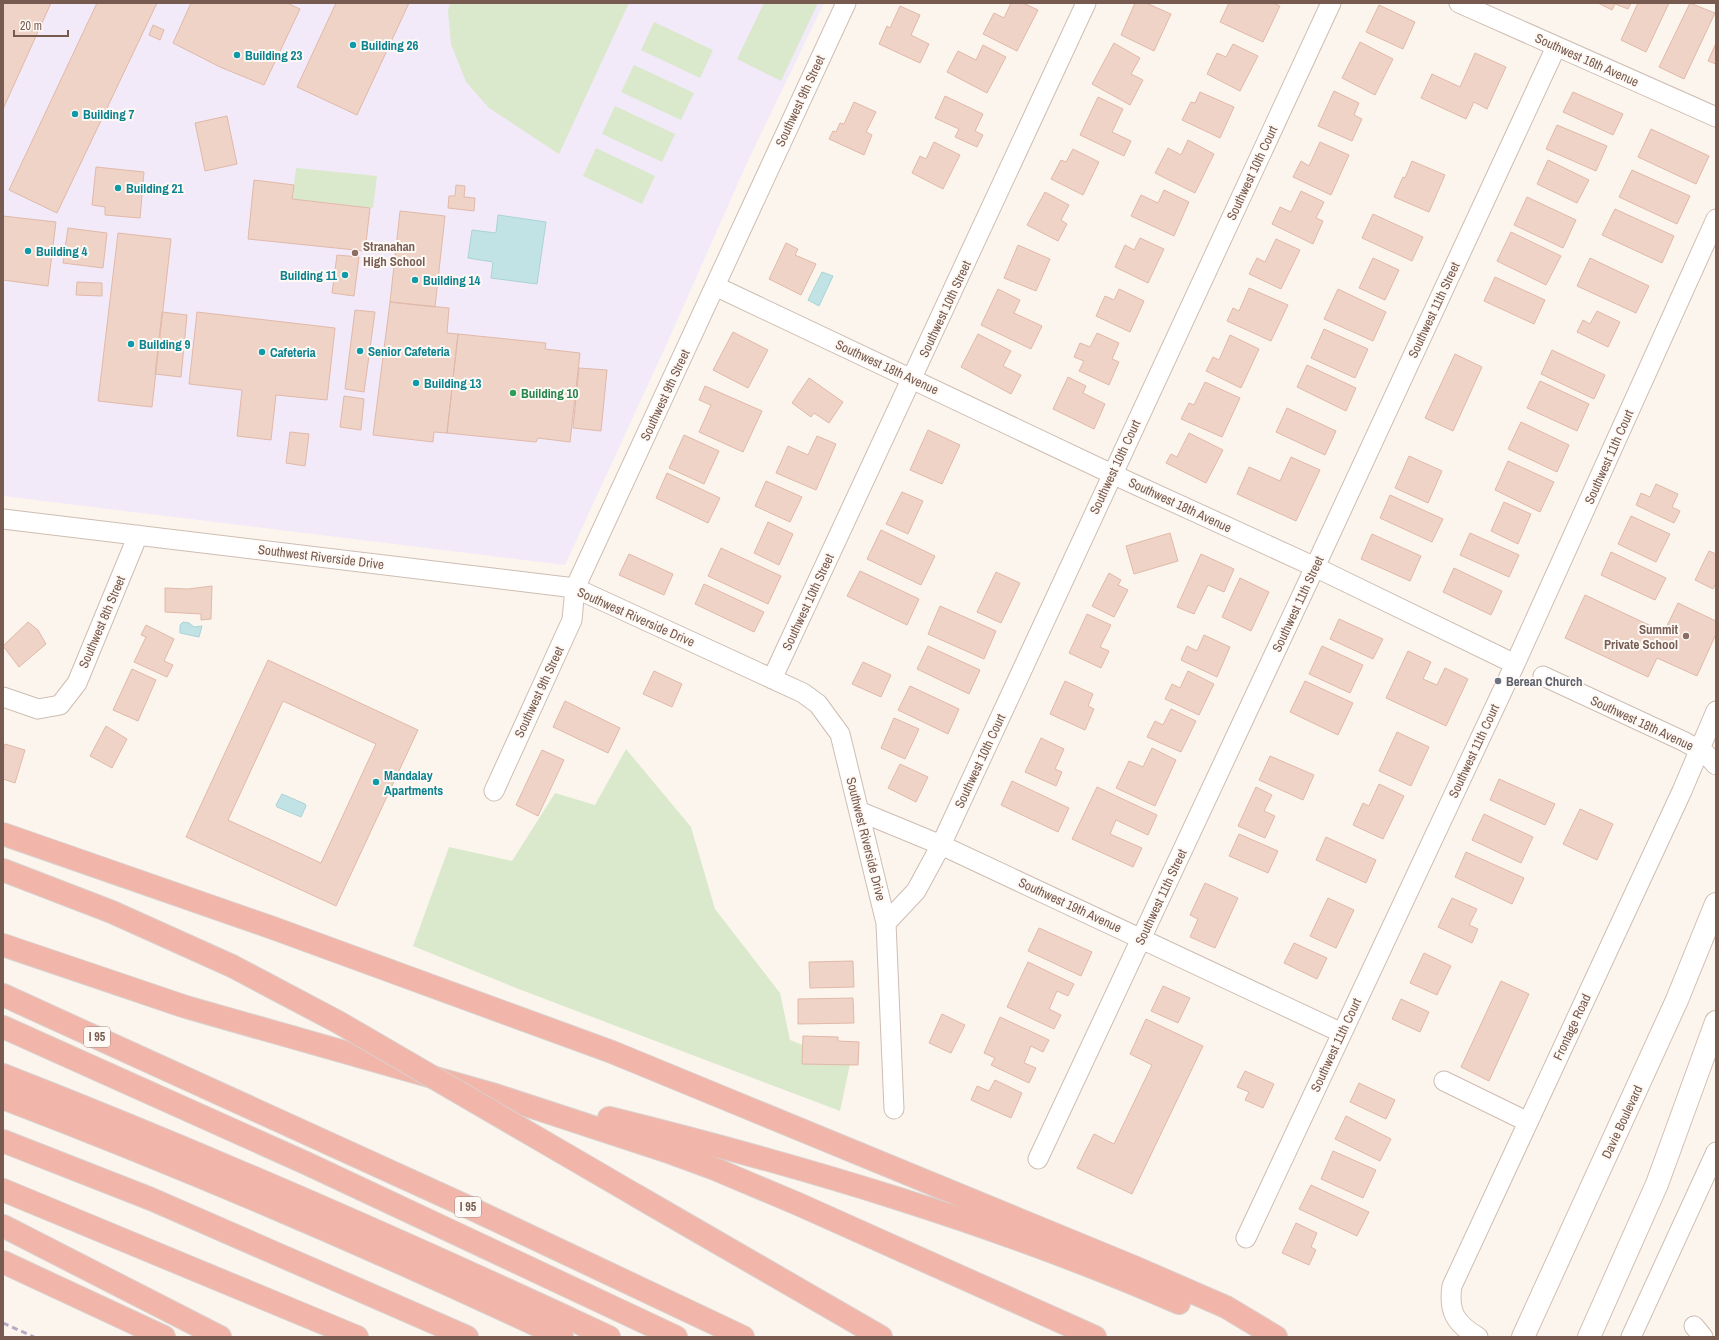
<svg xmlns="http://www.w3.org/2000/svg" width="1719" height="1340" font-family="'Archivo Narrow',sans-serif">
<style>
.education{fill:#f2e9f9}
.green{fill:#dae9cb}
.water{fill:#c2e3e5;stroke:#a9d3d6}
.building{fill:#efd3c6;stroke:#e1b9a8;fill-rule:evenodd}
.lines{fill:none;stroke-linecap:round;stroke-linejoin:round}
.street-casing{stroke:#cebdb2;stroke-width:21}
.secondary-casing{stroke:#d3beb2;stroke-width:24}
.highway-casing{stroke:#d9d1ce;stroke-width:24}
.street{stroke:#fff;stroke-width:19}
.secondary{stroke:#fff;stroke-width:22}
.highway{stroke:#f1b6a9;stroke-width:22}
.rail{stroke:#b7aac6;stroke-width:3;stroke-dasharray:6 4;stroke-linecap:butt}
.highway-bridge-casing{stroke:#d9d1ce;stroke-width:24;stroke-linecap:butt}
.highway-bridge{stroke:#f1b6a9;stroke-width:22}
.culture-dot{fill:#0f9aa8;stroke:#fef9f4;stroke-width:1.5}
.education-dot{fill:#8d6e63;stroke:#fef9f4;stroke-width:1.5}
.leisure-dot{fill:#2e9e5b;stroke:#fef9f4;stroke-width:1.5}
.worship-dot{fill:#6b7280;stroke:#fef9f4;stroke-width:1.5}
.labels{text-anchor:middle;dominant-baseline:central;stroke-width:4;stroke-linejoin:round;paint-order:stroke}
.shield{fill:#fef9f4;stroke:#a08a81;stroke-width:1}
.shield-label{font-size:12px;font-weight:bold;fill:#775b50}
.culture-label{font-size:13px;font-weight:bold;fill:#0d838f;stroke:#fef9f4;text-anchor:start}
.street-label{font-size:13px;fill:#775b50;stroke:#fef9f4}
.education-label{font-size:13px;font-weight:bold;fill:#785e54;stroke:#fef9f4;text-anchor:start}
.leisure-label{font-size:13px;font-weight:bold;fill:#27864d;stroke:#fef9f4;text-anchor:start}
.worship-label{font-size:13px;font-weight:bold;fill:#5b616d;stroke:#fef9f4;text-anchor:start}
</style>
<rect width="100%" height="100%" fill="#fcf5ed"/>
<path class="education" d="M3 3H824L746 165 668 341 565 565 3 496Z"/>
<path class="green" d="M450 3H629L559 154 489 108 466 82 451 44 448 11Z
M764 3H818L781 81 737 59Z
M654 22 713 50 700 78 641 50Z
M634 65 694 93 681 120 621 92Z
M615 106 675 134 662 162 602 134Z
M596 148 655 176 642 204 583 176Z
M296 168 377 176 373 208 292 199Z
M626 749 691 827 715 909 780 993 790 1040 850 1064 840 1111 516 988 413 946 449 847 512 861 555 793 595 805Z"/>
<path class="water" d="M498 215 546 222 537 284 491 278 493 262 468 258 472 230 496 233Z
M822 272 833 276 819 306 808 300Z
M183 622 189 623 194 627 202 626 199 637 180 633V625Z
M282 794 305 804 306 806 301 817 277 807 276 805Z"/>
<path class="building" d="M3 3H51L3 109Z
M97 3H157L57 213 9 190Z
M191 3H287L300 9 264 85 220 67 173 43Z
M336 3H409L357 115 297 87Z
M1011 3H1023L1038 10 1017 51 983 34 994 13 1004 18Z
M1135 3H1146L1171 14 1154 51 1121 35Z
M1229 3H1273L1280 6 1263 42 1220 22Z
M1598 3H1631L1628 9 1615 4 1612 10Z
M1638 3H1669L1646 52 1621 40Z
M1690 3 1715 13 1684 79 1659 67Z
M1379 5 1415 22 1403 49 1366 32Z
M900 6 920 15 911 35 929 44 920 63 879 44 887 26 890 28Z
M153 25 164 30 160 40 149 35Z
M1360 42 1393 59 1375 95 1342 78Z
M1114 43 1140 58 1131 74 1143 80 1130 105 1092 84Z
M1716 43V64L1708 61Z
M1233 44 1258 56 1240 91 1207 74 1217 53 1226 57Z
M983 45 1006 57 987 93 947 72 958 51 976 60Z
M1475 53 1506 67 1487 109 1474 102 1466 119 1421 98 1432 74 1460 87Z
M1334 91 1359 103 1354 115 1362 119 1352 141 1318 126Z
M1200 92 1234 107 1220 138 1182 120 1191 102 1195 103Z
M1573 92 1623 114 1613 135 1563 112Z
M945 96 983 114 975 131 983 135 977 147 955 137 959 129 935 118Z
M1098 97 1123 109 1112 132 1131 141 1124 156 1080 135Z
M854 102 876 112 866 132 872 135 864 155 829 139 833 131 836 132 840 123 844 124Z
M227 116 237 164 205 171 195 123Z
M1557 125 1607 146 1596 171 1546 149Z
M1651 129 1709 156 1696 184 1638 157Z
M1188 140 1214 154 1195 193 1155 173 1168 148 1181 155Z
M934 142 960 155 943 189 912 173 920 156 926 159Z
M1320 142 1349 155 1331 195 1293 177 1301 161 1309 166Z
M1073 149 1099 162 1083 195 1051 179 1061 160 1066 162Z
M1548 160 1589 180 1577 203 1537 184Z
M1412 161 1445 175 1429 212 1394 197 1403 177 1405 178Z
M96 167 144 172 140 218 105 215V207L92 205Z
M1632 170 1690 196 1677 224 1619 197Z
M254 180 294 185 292 199 370 208 365 251 248 239Z
M456 185 465 186 464 197 475 198 474 211 448 208 449 196H455Z
M1164 190 1189 202 1174 236 1131 216 1141 195 1158 203Z
M1301 191 1324 202 1316 218 1323 221 1313 244 1272 224 1280 207 1291 212Z
M1045 192 1069 205 1061 220 1067 224 1058 241 1027 225Z
M1527 197 1576 220 1563 248 1514 225Z
M1615 209 1674 236 1662 263 1602 235Z
M400 211 445 216 435 307 390 302Z
M1373 214 1423 237 1412 261 1362 238Z
M3 216 56 222 48 286 3 280Z
M68 228 107 233 103 268 63 263Z
M1511 232 1561 256 1546 285 1497 261Z
M118 233 171 239 152 407 98 401Z
M1140 238 1164 249 1148 283 1115 267 1125 245 1134 250Z
M1276 239 1300 250 1281 289 1249 274 1257 258 1265 262Z
M786 243 798 249 795 255 816 264 801 295 769 279Z
M1018 245 1050 259 1036 291 1004 278Z
M337 255 359 257 354 296 332 293Z
M1373 258 1399 270 1385 300 1359 288Z
M1590 258 1649 286 1636 313 1577 286Z
M1495 277 1545 300 1534 324 1484 301Z
M77 282 102 283V296L76 295Z
M1249 288 1288 305 1271 341 1227 321 1233 308 1239 311Z
M998 289 1020 300 1014 313 1042 326 1031 349 981 325Z
M1119 289 1144 301 1130 332 1096 316 1105 296 1114 300Z
M1338 289 1386 312 1373 341 1324 319Z
M390 302 449 308 447 333 458 334 447 433 434 432 433 442 373 435Z
M355 310 375 312 364 392 345 389Z
M1597 311 1620 322 1608 347 1577 332 1583 320 1590 324Z
M162 312 187 315 181 377 155 374Z
M197 312 335 328 327 400 276 395 271 440 237 436 242 390 189 384Z
M1324 329 1368 349 1355 378 1311 358Z
M733 332 768 350 748 388 713 370Z
M1097 333 1119 343 1112 359 1119 362 1109 385 1079 371 1084 361 1074 357 1080 343 1090 347Z
M458 334 546 343 545 349 580 353 570 442 538 438 536 442 447 433Z
M978 334 1011 351 1003 366 1021 375 1011 394 961 367Z
M1230 335 1259 349 1241 388 1206 371 1213 357 1219 360Z
M1552 350 1605 375 1594 399 1541 374Z
M1455 354 1482 367 1453 431 1425 418Z
M1307 365 1356 388 1346 411 1297 387Z
M579 368 607 370 601 431 573 428Z
M1068 377 1086 386 1083 393 1105 404 1094 429 1053 409Z
M809 378 843 402 829 423 814 413 811 417 792 403Z
M1540 381 1589 404 1577 431 1527 408Z
M1205 382 1240 398 1222 437 1181 419 1189 403 1194 405Z
M705 386 762 411 743 452 699 432 711 405 699 400Z
M344 396 364 399 361 430 340 427Z
M1287 408 1336 431 1325 455 1276 432Z
M1521 422 1569 445 1557 472 1508 449Z
M928 430 960 445 942 484 910 470Z
M290 432 309 434 305 466 286 463Z
M1189 433 1223 450 1206 483 1166 463 1171 454 1177 457Z
M684 435 719 451 704 484 669 468Z
M817 436 836 444 816 490 776 473 788 446 808 455Z
M1409 456 1442 471 1428 503 1395 488Z
M1291 457 1320 470 1296 521 1237 494 1249 467 1280 481Z
M1508 461 1554 482 1540 512 1495 490Z
M667 473 720 498 708 523 656 498Z
M766 481 802 497 790 522 755 506Z
M1656 484 1678 494 1672 507 1680 511 1674 523 1636 505 1641 493 1650 497Z
M902 492 923 501 908 534 886 524Z
M1390 495 1443 519 1432 542 1380 518Z
M1504 502 1531 514 1518 544 1491 531Z
M1631 516 1670 534 1656 562 1618 544Z
M768 522 793 534 779 565 754 553Z
M881 530 935 556 921 585 867 559Z
M1170 533 1178 561 1134 574 1126 546Z
M1470 533 1519 555 1509 577 1460 555Z
M1372 534 1421 556 1410 581 1361 559Z
M721 548 781 576 768 604 708 576Z
M1709 551 1716 554V583L1713 589 1695 580Z
M1611 552 1666 578 1655 600 1601 575Z
M629 554 673 574 664 595 619 575Z
M1201 554 1234 569 1224 592 1208 585 1194 614 1177 607Z
M1454 568 1502 591 1491 615 1443 592Z
M860 571 919 599 907 625 847 596Z
M996 572 1020 583 1001 623 977 612Z
M1109 573 1121 580 1118 585 1128 590 1114 617 1092 606Z
M1240 578 1269 592 1251 631 1222 617Z
M704 584 764 612 754 632 695 604Z
M212 586 211 619 201 620V614L165 612V588L188 589Z
M1585 595 1664 632 1678 603 1716 621V634L1697 676 1657 658 1648 677 1565 638Z
M940 606 996 631 984 659 928 634Z
M1087 614 1111 625 1100 647 1109 651 1101 668 1069 653Z
M1339 619 1383 639 1373 659 1330 639Z
M28 622 38 630 46 644 19 667 3 646Z
M146 625 174 639 164 661 173 665 167 677 134 662 146 637 141 635Z
M1204 635 1230 647 1217 677 1181 660 1187 646 1197 651Z
M928 646 980 670 969 694 917 669Z
M1322 646 1363 665 1350 693 1309 674Z
M1408 651 1431 662 1423 679 1437 685 1445 668 1468 679 1446 726 1386 698Z
M268 660 418 730 336 906 186 837ZM283 701 376 744 321 863 228 820Z
M863 662 891 675 881 697 852 684Z
M132 669 156 680 138 721 113 710Z
M654 671 682 684 672 707 643 694Z
M1188 671 1214 684 1199 715 1165 699 1172 684 1180 688Z
M1065 681 1093 694 1088 706 1094 709 1085 730 1050 714Z
M1305 681 1353 703 1338 735 1290 712Z
M910 686 959 709 948 734 898 710Z
M565 701 620 728 608 753 553 727Z
M1171 709 1196 721 1181 752 1147 737 1155 721 1163 725Z
M894 718 919 729 905 759 881 748Z
M106 726 127 739 112 768 90 756Z
M1397 732 1429 747 1411 786 1379 771Z
M1041 738 1064 749 1055 769 1062 772 1056 786 1025 772Z
M5 744 25 750 15 783 3 779V752Z
M1152 748 1176 760 1155 806 1116 788 1129 761 1143 767Z
M542 750 564 760 538 816 516 805Z
M1270 756 1314 775 1303 800 1259 780Z
M900 764 928 777 916 802 888 788Z
M1499 779 1555 804 1545 825 1490 800Z
M1012 781 1069 808 1058 832 1001 805Z
M1379 784 1404 796 1383 839 1353 825 1363 803 1369 806Z
M1097 787 1157 815 1148 835 1116 820 1110 834 1142 848 1133 867 1072 839Z
M1256 787 1272 795 1264 811 1275 816 1265 838 1238 826Z
M1580 809 1613 824 1597 860 1563 844Z
M1484 814 1533 837 1521 863 1472 840Z
M1239 834 1278 851 1268 873 1229 856Z
M1326 837 1376 860 1366 883 1316 860Z
M1466 852 1524 878 1512 904 1455 877Z
M1205 883 1238 898 1215 948 1190 937 1198 919 1190 915Z
M1328 898 1354 910 1336 948 1310 936Z
M1452 898 1477 909 1469 925 1478 929 1472 943 1438 927Z
M1039 928 1092 952 1081 976 1028 951Z
M1294 943 1327 958 1317 979 1284 963Z
M1424 953 1451 966 1437 995 1410 983Z
M853 961 854 987 810 988 809 962Z
M1028 962 1074 984 1068 996 1057 991 1049 1009 1061 1015 1054 1029 1007 1007Z
M1501 981 1529 994 1489 1081 1461 1067Z
M1163 986 1190 998 1178 1023 1151 1011Z
M853 998 854 1023 798 1024V999Z
M1401 999 1429 1012 1420 1032 1392 1019Z
M942 1014 965 1025 951 1053 929 1043Z
M1000 1017 1049 1040 1043 1052 1031 1046 1024 1063 1036 1068 1029 1083 991 1065 995 1058 984 1053Z
M1146 1019 1203 1046 1132 1194 1077 1168 1094 1134 1114 1144 1152 1065 1130 1054Z
M803 1036 838 1037V1041L859 1042 858 1065 802 1064Z
M1245 1071 1274 1084 1263 1108 1245 1100 1249 1092 1237 1087Z
M995 1080 1022 1093 1011 1118 971 1100 977 1086 989 1091Z
M1359 1083 1395 1100 1386 1119 1350 1102Z
M1346 1116 1391 1139 1380 1161 1335 1139Z
M1333 1151 1376 1170 1363 1198 1321 1179Z
M1311 1185 1369 1212 1357 1236 1299 1209Z
M1296 1223 1317 1233 1311 1247 1316 1250 1309 1265 1282 1253Z"/>
<g class="lines">
<defs>
<path id="street" d="M1459 3 1716 117
M715 286 1112 474 1315 567 1515 664
M3 519 575 588 803 693 818 704 840 734 886 923 894 1109
M1543 676 1683 741 1705 753 1716 765
M772 679 1086 3
M3 697 38 709 60 705 77 683 138 535
M494 791 572 620 575 588 846 3
M861 812 941 845 1342 1033
M886 923 916 891 941 845 1331 3
M1444 1081 1528 1122
M1038 1159 1315 567 1556 47
M1246 1238 1515 664 1716 219
M1694 1326 1703 1337
M1478 1337C1456 1324 1448 1312 1452 1286L1682 791 1716 711
M1631 1337 1716 1152"/>
<path id="secondary" d="M1523 1337 1677 1000 1716 904
M1589 1337 1657 1184 1716 1022"/>
<path id="highway" d="M3 834 273 928 612 1052 1134 1267 1226 1307 1276 1337
M3 870 112 912 232 966
M3 945 186 1007 492 1094 666 1151 715 1169 798 1204 1095 1337
M3 995 466 1206 743 1337
M3 1027 308 1164 676 1337
M3 1075C208 1155 410 1244 609 1337
M3 1098C192 1170 379 1251 562 1337
M609 1118C803 1166 995 1223 1179 1303
M3 1141 151 1199 467 1337
M3 1190 357 1337
M637 1196 881 1337
M3 1226 220 1337
M3 1262 164 1337"/>
</defs>
<use href="#street" class="street-casing"/>
<use href="#secondary" class="secondary-casing"/>
<use href="#highway" class="highway-casing"/>
<use href="#street" class="street"/>
<use href="#secondary" class="secondary"/>
<use href="#highway" class="highway"/>
<path class="rail" d="M3 1323 34 1337"/>
<defs>
<path id="highway-bridge" d="M232 966 338 1022 637 1196"/>
</defs>
<use href="#highway-bridge" class="highway-bridge-casing"/>
<use href="#highway-bridge" class="highway-bridge"/>
</g>
<g class="culture-dot">
<circle cx="353" cy="45" r="4"/>
<circle cx="237" cy="55" r="4"/>
<circle cx="75" cy="114" r="4"/>
<circle cx="118" cy="188" r="4"/>
<circle cx="28" cy="251" r="4"/>
<circle cx="345" cy="275" r="4"/>
<circle cx="415" cy="280" r="4"/>
<circle cx="131" cy="344" r="4"/>
<circle cx="360" cy="351" r="4"/>
<circle cx="262" cy="352" r="4"/>
<circle cx="416" cy="383" r="4"/>
<circle cx="376" cy="782" r="4"/>
</g>
<g class="education-dot">
<circle cx="355" cy="253" r="4"/>
<circle cx="1686" cy="636" r="4"/>
</g>
<circle class="leisure-dot" cx="513" cy="393" r="4"/>
<circle class="worship-dot" cx="1498" cy="681" r="4"/>
<g class="labels">
<g class="shield">
<rect x="84" y="1027" width="26" height="20" rx="3"/>
<rect x="455" y="1197" width="26" height="20" rx="3"/>
</g>
<g class="shield-label">
<text x="97" y="1037">I 95</text>
<text x="468" y="1207">I 95</text>
</g>
<g class="culture-label">
<text x="361" y="45">Building 26</text>
<text x="245" y="55">Building 23</text>
<text x="83" y="114">Building 7</text>
<text x="126" y="188">Building 21</text>
<text x="36" y="251">Building 4</text>
<text x="337" y="275" text-anchor="end">Building 11</text>
<text x="423" y="280">Building 14</text>
<text x="139" y="344">Building 9</text>
<text x="368" y="351">Senior Cafeteria</text>
<text x="270" y="352">Cafeteria</text>
<text x="424" y="383">Building 13</text>
<text x="384" y="775">Mandalay<tspan x="384" dy="15">Apartments</tspan></text>
</g>
<g class="street-label">
<text transform="translate(1587 60) rotate(24)">Southwest 16th Avenue</text>
<text transform="translate(800 101) rotate(-65)">Southwest 9th Street</text>
<text transform="translate(1252 173) rotate(-65)">Southwest 10th Court</text>
<text transform="translate(945 309) rotate(-65)">Southwest 10th Street</text>
<text transform="translate(1434 310) rotate(-65)">Southwest 11th Street</text>
<text transform="translate(887 367) rotate(25)">Southwest 18th Avenue</text>
<text transform="translate(665 395) rotate(-65)">Southwest 9th Street</text>
<text transform="translate(1609 457) rotate(-66)">Southwest 11th Court</text>
<text transform="translate(1115 467) rotate(-65)">Southwest 10th Court</text>
<text transform="translate(1180 505) rotate(25)">Southwest 18th Avenue</text>
<text transform="translate(321 557) rotate(7)">Southwest Riverside Drive</text>
<text transform="translate(808 602) rotate(-65)">Southwest 10th Street</text>
<text transform="translate(1298 604) rotate(-65)">Southwest 11th Street</text>
<text transform="translate(636 617) rotate(24)">Southwest Riverside Drive</text>
<text transform="translate(102 622) rotate(-67)">Southwest 8th Street</text>
<text transform="translate(539 692) rotate(-65)">Southwest 9th Street</text>
<text transform="translate(1642 723) rotate(25)">Southwest 18th Avenue</text>
<text transform="translate(1474 751) rotate(-65)">Southwest 11th Court</text>
<text transform="translate(980 761) rotate(-65)">Southwest 10th Court</text>
<text transform="translate(866 839) rotate(76)">Southwest Riverside Drive</text>
<text transform="translate(1161 897) rotate(-65)">Southwest 11th Street</text>
<text transform="translate(1070 905) rotate(25)">Southwest 19th Avenue</text>
<text transform="translate(1572 1027) rotate(-65)">Frontage Road</text>
<text transform="translate(1336 1045) rotate(-65)">Southwest 11th Court</text>
<text transform="translate(1622 1122) rotate(-65)">Davie Boulevard</text>
</g>
<g class="education-label">
<text x="363" y="246">Stranahan<tspan x="363" dy="15">High School</tspan></text>
<text x="1678" y="629" text-anchor="end">Summit<tspan x="1678" dy="15">Private School</tspan></text>
</g>
<g class="leisure-label">
<text x="521" y="393">Building 10</text>
</g>
<g class="worship-label">
<text x="1506" y="681">Berean Church</text>
</g>
</g>
<rect width="1719" height="1340" fill="none" stroke="#775b50" stroke-width="8"/>
<path d="M14 30v6h54v-6" fill="none" stroke="#775b50" stroke-width="2"/>
<text x="20" y="30" font-size="12" fill="#775b50" stroke="#fef9f4" stroke-width="3" paint-order="stroke">20 m</text>
</svg>
